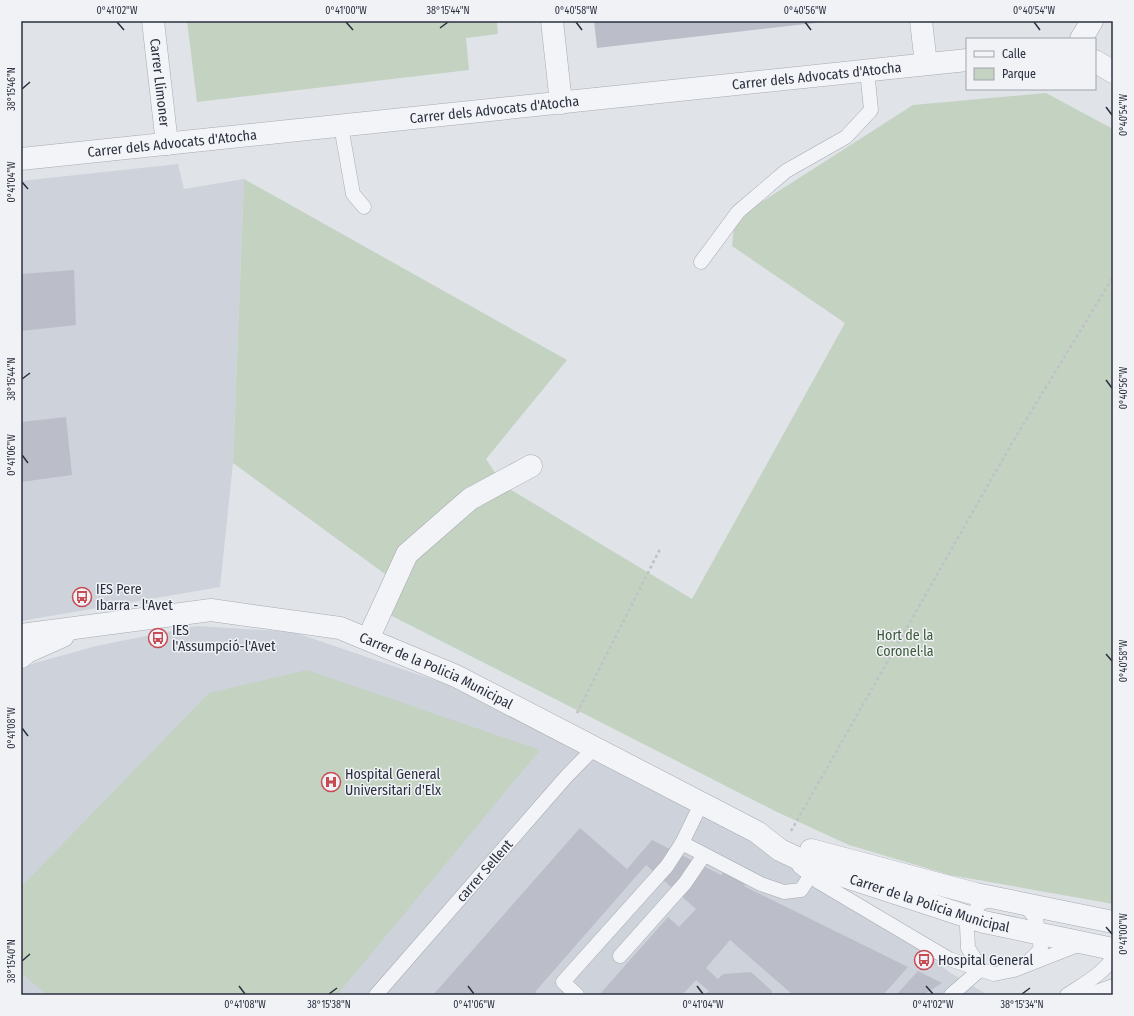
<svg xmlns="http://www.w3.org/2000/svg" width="1134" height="1016" font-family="'Fira Sans Condensed',sans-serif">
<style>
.built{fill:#ced2da}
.green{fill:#c4d2c2}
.building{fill:#bbbec8}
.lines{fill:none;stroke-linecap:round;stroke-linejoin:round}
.lane-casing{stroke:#a6aab2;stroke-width:15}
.street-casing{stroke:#a6aab2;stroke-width:23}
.path{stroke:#bfc1c7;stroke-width:2.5;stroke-dasharray:3 3;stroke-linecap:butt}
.lane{stroke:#f3f4f7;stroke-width:14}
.street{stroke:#f3f4f7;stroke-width:22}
.ticks{fill:none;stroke:#2a303f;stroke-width:1.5}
.labels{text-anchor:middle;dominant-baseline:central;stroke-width:3;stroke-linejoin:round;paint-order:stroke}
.street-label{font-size:14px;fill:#2a303f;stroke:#f0f2f6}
.poi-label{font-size:14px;fill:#2a303f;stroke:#f0f2f6;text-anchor:start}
.park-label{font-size:14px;fill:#3b5a38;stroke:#f0f2f6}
.neatline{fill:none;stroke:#2a303f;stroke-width:1.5}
.ticks-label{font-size:10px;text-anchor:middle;fill:#2a303f}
</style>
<rect width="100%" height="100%" fill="#e0e3e8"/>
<path class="built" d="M178 164 184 189 244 179 233 463 220 587 21 621V181Z
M196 626 293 632 446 684 834 880 949 972 988 995H21V667L96 646Z"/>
<path class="green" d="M187 21H497L498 34 466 38 469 70 197 102Z
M1046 93 1113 129V904L950 875 849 845 777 812 388 614 396 582 233 463 244 179 567 360 486 459 503 485 692 599 845 323 732 246 735 219 913 105Z
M307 670 540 750 337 995H47L21 973V887L209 693Z"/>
<path class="building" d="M594 21H823L824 22 597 48Z
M74 270 76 325 21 331V274Z
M66 417 72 475 21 482V422Z
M580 828 627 869 652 840 721 875 728 868 755 873 744 886 908 967 883 995H793L730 940 706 968 718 979 723 974 751 972 772 991V995H704L709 991 696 980 682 995H599L668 917 679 927 696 909 646 865 535 992 539 995H433Z
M918 971 942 983 923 995H896Z"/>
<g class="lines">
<defs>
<g id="lane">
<path d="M341 126 353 194 364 207"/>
<path d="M701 262 738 212 786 171 846 137 871 110 867 70"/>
<path d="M682 843 761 884 784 892 801 890 816 867"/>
<path d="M799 866 819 882 949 959 994 974 1014 970 1083 943"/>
<path d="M1024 904 1036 919 1041 949 1027 963"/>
<path d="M620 956 685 883 704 855"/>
<path d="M981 969 968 948 967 926 979 904 993 898"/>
<path id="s1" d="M376 995 565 778 594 748"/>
<path d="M577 995 563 982 667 866 682 843 701 804"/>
<path d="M951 995 981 969"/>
<path d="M1067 995C1080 986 1109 971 1113 955"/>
<path d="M1087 995 1113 986"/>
</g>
<g id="street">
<path id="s2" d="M153 21 167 144"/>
<path d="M552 21 561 103"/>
<path d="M921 21 926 64"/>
<path d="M1081 39 1092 21"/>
<path d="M1095 61 1113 72"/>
<path id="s3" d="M21 159 967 60"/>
<path id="s4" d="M21 635 211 610 340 628 456 676 757 832 780 850 816 867 984 922 1113 949"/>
<path d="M368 639 407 554 470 499 531 466"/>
<path d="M21 657 27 652 63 636"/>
<path d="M811 850 976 894 1113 922"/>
</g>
</defs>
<use href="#lane" class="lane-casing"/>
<use href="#street" class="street-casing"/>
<path class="path" d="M577 713 660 549
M791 831 1012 443 1113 277"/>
<use href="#lane" class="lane"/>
<use href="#street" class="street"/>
</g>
<path class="ticks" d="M117 22 124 30M346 22 353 30M576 22 582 30M805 22 811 30M1034 22 1040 30M440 28 448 22M22 89 30 82M1106 107 1112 115M22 182 28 189M22 379 30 373M1106 380 1112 388M22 455 28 463M1106 654 1112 661M22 728 28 736M1106 927 1112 934M22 961 30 954M239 986 245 994M468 986 474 994M697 986 703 994M926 986 933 994M329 994 337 988M1022 994 1030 988"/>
<defs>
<symbol id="bus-ring" viewBox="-11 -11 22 22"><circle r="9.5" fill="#f0f2f6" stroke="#c74b53" stroke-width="1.5"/><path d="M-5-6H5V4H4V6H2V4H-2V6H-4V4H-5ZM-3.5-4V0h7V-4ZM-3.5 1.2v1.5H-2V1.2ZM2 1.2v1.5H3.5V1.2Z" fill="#c74b53"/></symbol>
<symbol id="hospital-ring" viewBox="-11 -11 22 22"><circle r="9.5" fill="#f0f2f6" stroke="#c74b53" stroke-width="1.5"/><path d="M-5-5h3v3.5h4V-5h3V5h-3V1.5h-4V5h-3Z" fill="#c74b53"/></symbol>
</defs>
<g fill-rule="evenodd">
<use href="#bus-ring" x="71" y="586" width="22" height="22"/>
<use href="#bus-ring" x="147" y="627" width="22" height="22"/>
<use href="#hospital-ring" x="320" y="771" width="22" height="22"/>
<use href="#bus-ring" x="913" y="949" width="22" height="22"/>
</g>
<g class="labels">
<g class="street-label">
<text stroke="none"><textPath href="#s3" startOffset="800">Carrer dels Advocats d'Atocha</textPath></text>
<text stroke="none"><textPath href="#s2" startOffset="62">Carrer Llimoner</textPath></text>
<text stroke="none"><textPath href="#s3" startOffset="476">Carrer dels Advocats d'Atocha</textPath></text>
<text stroke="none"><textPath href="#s3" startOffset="152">Carrer dels Advocats d'Atocha</textPath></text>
<text stroke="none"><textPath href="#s4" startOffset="427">Carrer de la Policia Municipal</textPath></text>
<text stroke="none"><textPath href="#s1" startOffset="165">carrer Sellent</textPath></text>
<text stroke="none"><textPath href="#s4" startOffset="975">Carrer de la Policia Municipal</textPath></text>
</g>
<g class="poi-label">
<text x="96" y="589">IES Pere<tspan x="96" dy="16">Ibarra - l'Avet</tspan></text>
<text x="172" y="630">IES<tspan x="172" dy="16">l'Assumpció-l'Avet</tspan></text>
<text x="345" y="774">Hospital General<tspan x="345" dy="16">Universitari d'Elx</tspan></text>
<text x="938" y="960">Hospital General</text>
</g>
<g class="park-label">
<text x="905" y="635">Hort de la<tspan x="905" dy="16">Coronel·la</tspan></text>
</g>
</g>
<rect width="1134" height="1016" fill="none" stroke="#f0f2f6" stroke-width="44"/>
<rect x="966" y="38" width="130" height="52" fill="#f0f2f6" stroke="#a1a4ad"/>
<rect x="974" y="51" width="20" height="6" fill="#f3f4f7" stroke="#a1a4ad"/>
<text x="1002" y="58" font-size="12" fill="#2a303f">Calle</text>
<rect x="974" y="68" width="20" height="12" fill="#c4d2c2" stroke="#a1a4ad"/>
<text x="1002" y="78" font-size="12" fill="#2a303f">Parque</text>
<rect x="22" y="22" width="1090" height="972" class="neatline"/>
<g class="ticks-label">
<text x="117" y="14">0°41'02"W</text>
<text x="346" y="14">0°41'00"W</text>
<text x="448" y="14">38°15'44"N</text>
<text x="576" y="14">0°40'58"W</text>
<text x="805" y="14">0°40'56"W</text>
<text x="1034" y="14">0°40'54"W</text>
<text transform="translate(11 89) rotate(-90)" y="4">38°15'46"N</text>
<text transform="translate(1123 115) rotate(-90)" y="4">0°40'54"W</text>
<text transform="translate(11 182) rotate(-90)" y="4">0°41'04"W</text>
<text transform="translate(11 379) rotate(-90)" y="4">38°15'44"N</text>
<text transform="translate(1123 388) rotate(-90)" y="4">0°40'56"W</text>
<text transform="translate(11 455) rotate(-90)" y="4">0°41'06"W</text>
<text transform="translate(1123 661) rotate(-90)" y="4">0°40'58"W</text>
<text transform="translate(11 728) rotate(-90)" y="4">0°41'08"W</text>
<text transform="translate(1123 934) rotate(-90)" y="4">0°41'00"W</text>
<text transform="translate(11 961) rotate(-90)" y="4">38°15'40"N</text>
<text x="245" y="1008">0°41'08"W</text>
<text x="329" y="1008">38°15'38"N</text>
<text x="474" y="1008">0°41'06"W</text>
<text x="703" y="1008">0°41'04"W</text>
<text x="933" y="1008">0°41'02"W</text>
<text x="1022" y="1008">38°15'34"N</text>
</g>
</svg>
